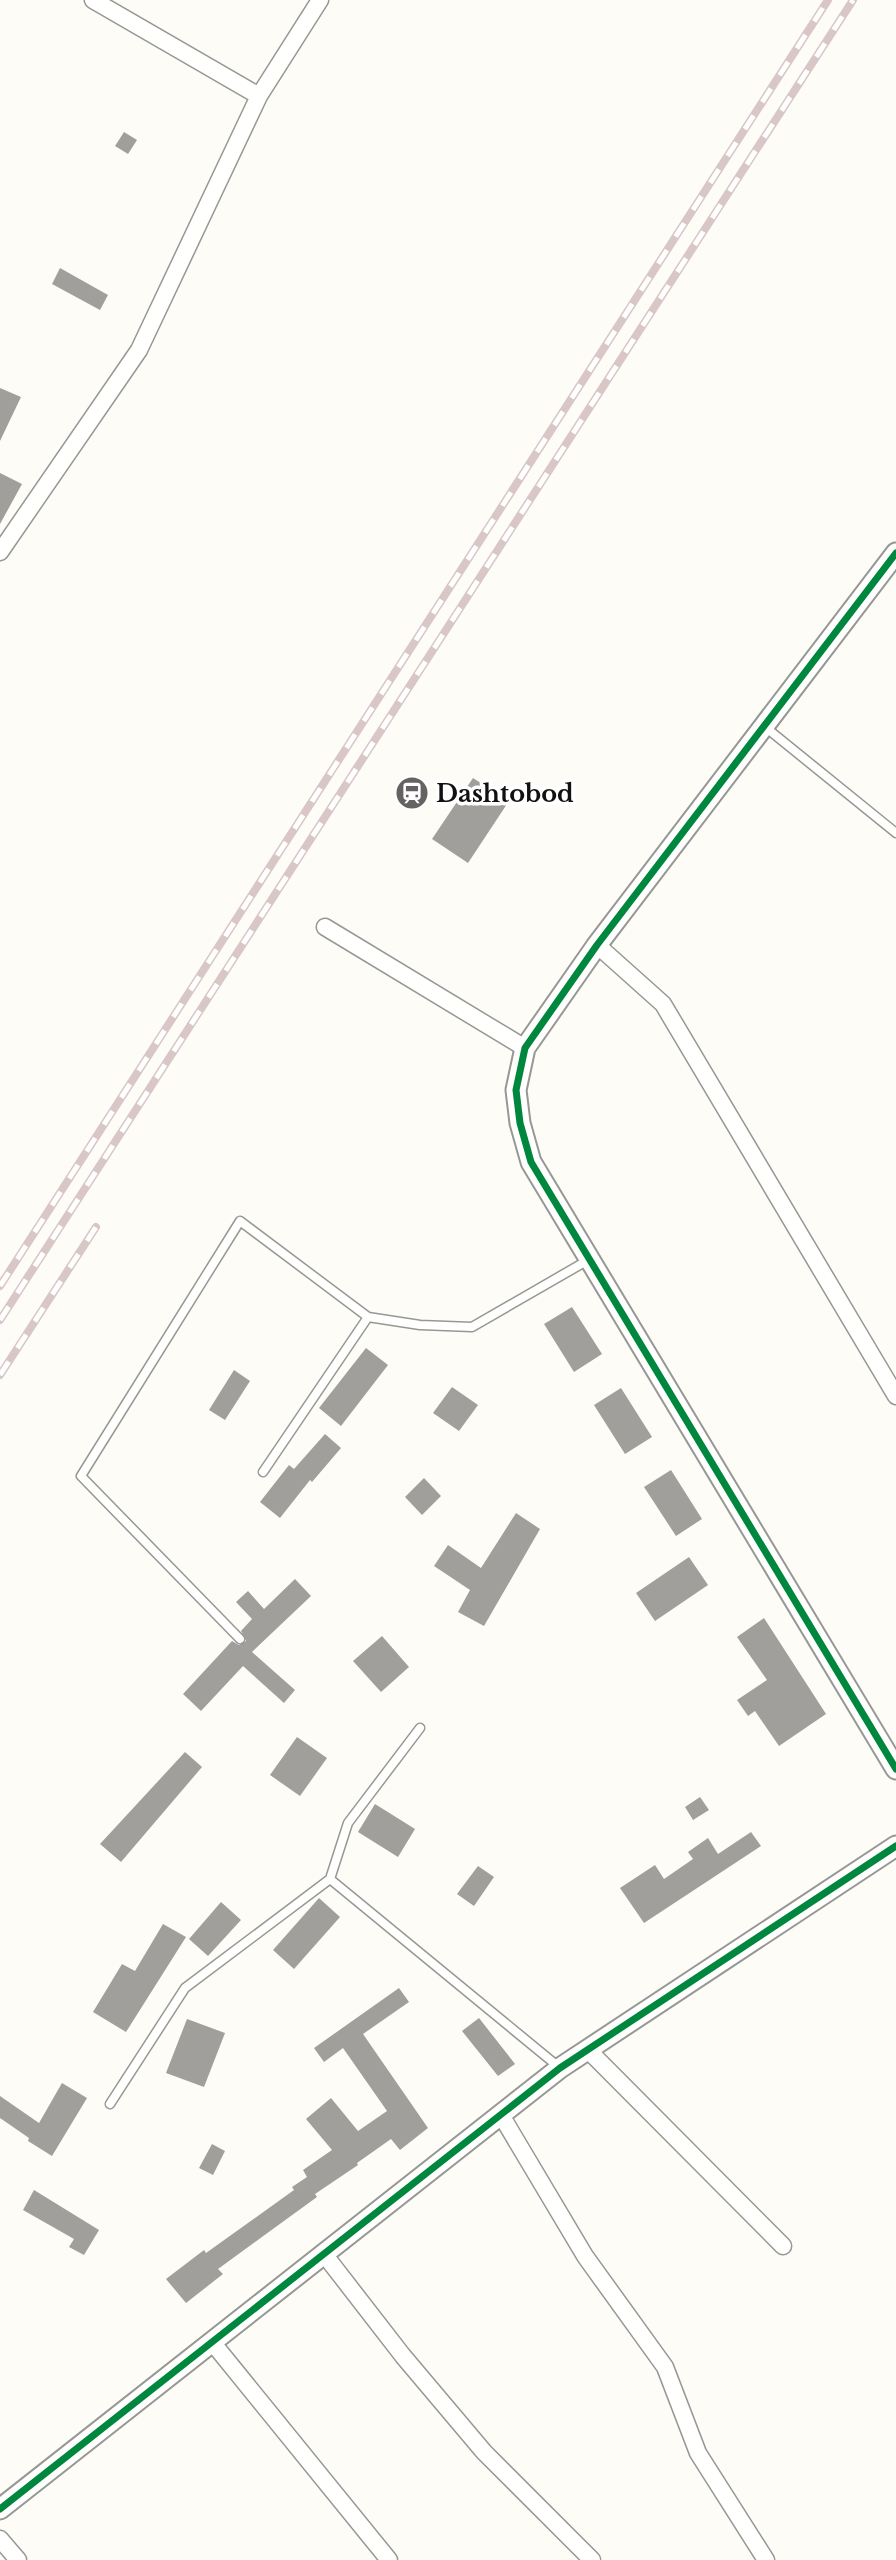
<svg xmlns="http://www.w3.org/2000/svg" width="896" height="2560" font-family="'Libre Baskerville',serif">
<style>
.building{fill:#a19f9c}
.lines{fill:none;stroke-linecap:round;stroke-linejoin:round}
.service-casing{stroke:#979795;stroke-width:11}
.minor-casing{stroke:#979795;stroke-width:19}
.tertiary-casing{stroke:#979795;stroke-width:23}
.service{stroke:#fffffe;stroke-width:8}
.minor{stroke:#fffffe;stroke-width:16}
.tertiary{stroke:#fffffe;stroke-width:19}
.rail-casing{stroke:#d9c6c7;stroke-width:8}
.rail{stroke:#fff;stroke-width:5;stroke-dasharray:16;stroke-linecap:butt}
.cycleway-casing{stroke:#fff;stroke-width:11}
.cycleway{stroke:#00873e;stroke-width:7}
.labels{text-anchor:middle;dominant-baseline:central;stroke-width:7;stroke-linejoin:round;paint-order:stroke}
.poi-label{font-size:24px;font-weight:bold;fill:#111;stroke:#fff;text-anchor:start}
</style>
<rect width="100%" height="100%" fill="#fdfcf7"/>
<path class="building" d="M124 132 137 140 128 154 115 146Z
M60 268 108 295 100 310 52 284Z
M0 388 21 397 0 441Z
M0 473 22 484 0 524Z
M473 778 509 801 468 863 432 839Z
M572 1307 602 1354 574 1372 544 1324Z
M366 1348 388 1365 341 1426 319 1408Z
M234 1370 250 1381 225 1420 209 1410Z
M452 1387 478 1405 459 1431 433 1413Z
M621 1388 652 1437 625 1454 594 1405Z
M325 1434 341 1448 312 1482 310 1480 280 1518 260 1502 289 1465 294 1469Z
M671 1470 702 1519 676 1536 644 1487Z
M424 1478 441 1496 422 1515 405 1497Z
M516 1513 540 1529 484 1626 458 1612 470 1590 434 1566 448 1545 481 1568Z
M689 1557 708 1585 655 1621 636 1593Z
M295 1579 311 1596 252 1652 295 1690 284 1703 243 1666 201 1711 183 1694 232 1641 239 1645 246 1641 241 1631 252 1619 236 1602 248 1591 264 1609Z
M764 1618 826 1714 779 1746 755 1711 748 1716 737 1700 767 1680 737 1637Z
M382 1636 409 1667 381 1692 353 1661Z
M297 1737 327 1758 300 1796 270 1775Z
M185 1752 202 1767 121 1862 100 1844Z
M700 1797 709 1810 693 1820 685 1807Z
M375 1804 415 1829 398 1857 358 1832Z
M751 1832 761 1846 644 1923 620 1888 655 1865 664 1879 693 1859 688 1852 708 1838 718 1854Z
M478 1866 494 1877 474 1906 457 1894Z
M319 1898 340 1917 294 1969 273 1950Z
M221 1902 241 1920 208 1956 189 1939Z
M163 1924 186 1937 126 2032 93 2012 122 1964 135 1971Z
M399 1988 409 2002 363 2034 428 2128 400 2150 391 2139 357 2163 358 2165 315 2194 317 2197 218 2269 223 2274 186 2303 166 2279 204 2250 206 2253 294 2190 292 2187 307 2177 303 2170 332 2150 306 2119 331 2098 358 2131 387 2111 343 2048 324 2062 314 2048Z
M479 2018 515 2064 498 2076 462 2031Z
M187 2019 225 2033 204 2087 166 2073Z
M62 2083 87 2098 52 2156 28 2141 29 2138 0 2118V2096L39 2123Z
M212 2144 225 2151 213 2175 199 2168Z
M34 2190 99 2230 84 2255 69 2247 74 2239 23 2210Z"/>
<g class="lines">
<defs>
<path id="service" d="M764 726 896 833
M263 1472 368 1317 420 1325 472 1327 590 1259
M240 1639 81 1476 240 1221 368 1317
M330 1879 348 1823 420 1728
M110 2104 185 1988 330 1879 560 2068"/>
<path id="minor" d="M93 0 259 96 320 0
M0 552 139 350 259 96
M325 927 525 1048
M597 945 663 1004 896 1396
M588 2050 783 2246
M501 2115 585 2256 665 2367 698 2453 766 2560
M324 2254 403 2356 484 2452 592 2560
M212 2342 389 2560
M0 2539 18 2560"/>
<path id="tertiary" d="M896 553 597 945 525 1048 516 1090 520 1123 531 1162 896 1769
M0 2509 560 2068 896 1846"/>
</defs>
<use href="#service" class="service-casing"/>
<use href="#minor" class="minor-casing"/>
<use href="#tertiary" class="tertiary-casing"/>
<use href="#service" class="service"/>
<use href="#minor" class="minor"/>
<use href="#tertiary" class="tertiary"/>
<defs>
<path id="rail" d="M0 1286 828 0
M0 1320 853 0
M0 1375 96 1227"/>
</defs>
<use href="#rail" class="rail-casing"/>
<use href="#rail" class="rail"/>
<defs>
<path id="cycleway" d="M896 553 597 945 525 1048 516 1090 520 1123 531 1162 896 1769
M0 2509 560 2068 896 1846"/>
</defs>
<use href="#cycleway" class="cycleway-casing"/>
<use href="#cycleway" class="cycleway"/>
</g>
<defs>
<symbol id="station-disc" viewBox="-11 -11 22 22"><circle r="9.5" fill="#646362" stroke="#fff"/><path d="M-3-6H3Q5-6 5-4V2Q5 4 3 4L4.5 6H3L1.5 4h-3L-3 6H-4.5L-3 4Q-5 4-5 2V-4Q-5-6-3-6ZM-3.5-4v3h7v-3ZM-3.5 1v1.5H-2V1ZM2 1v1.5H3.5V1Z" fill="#fff"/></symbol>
</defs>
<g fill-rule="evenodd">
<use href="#station-disc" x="393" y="774" width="38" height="38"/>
</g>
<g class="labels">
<g class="poi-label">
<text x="436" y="793">Dashtobod</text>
</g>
</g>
</svg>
